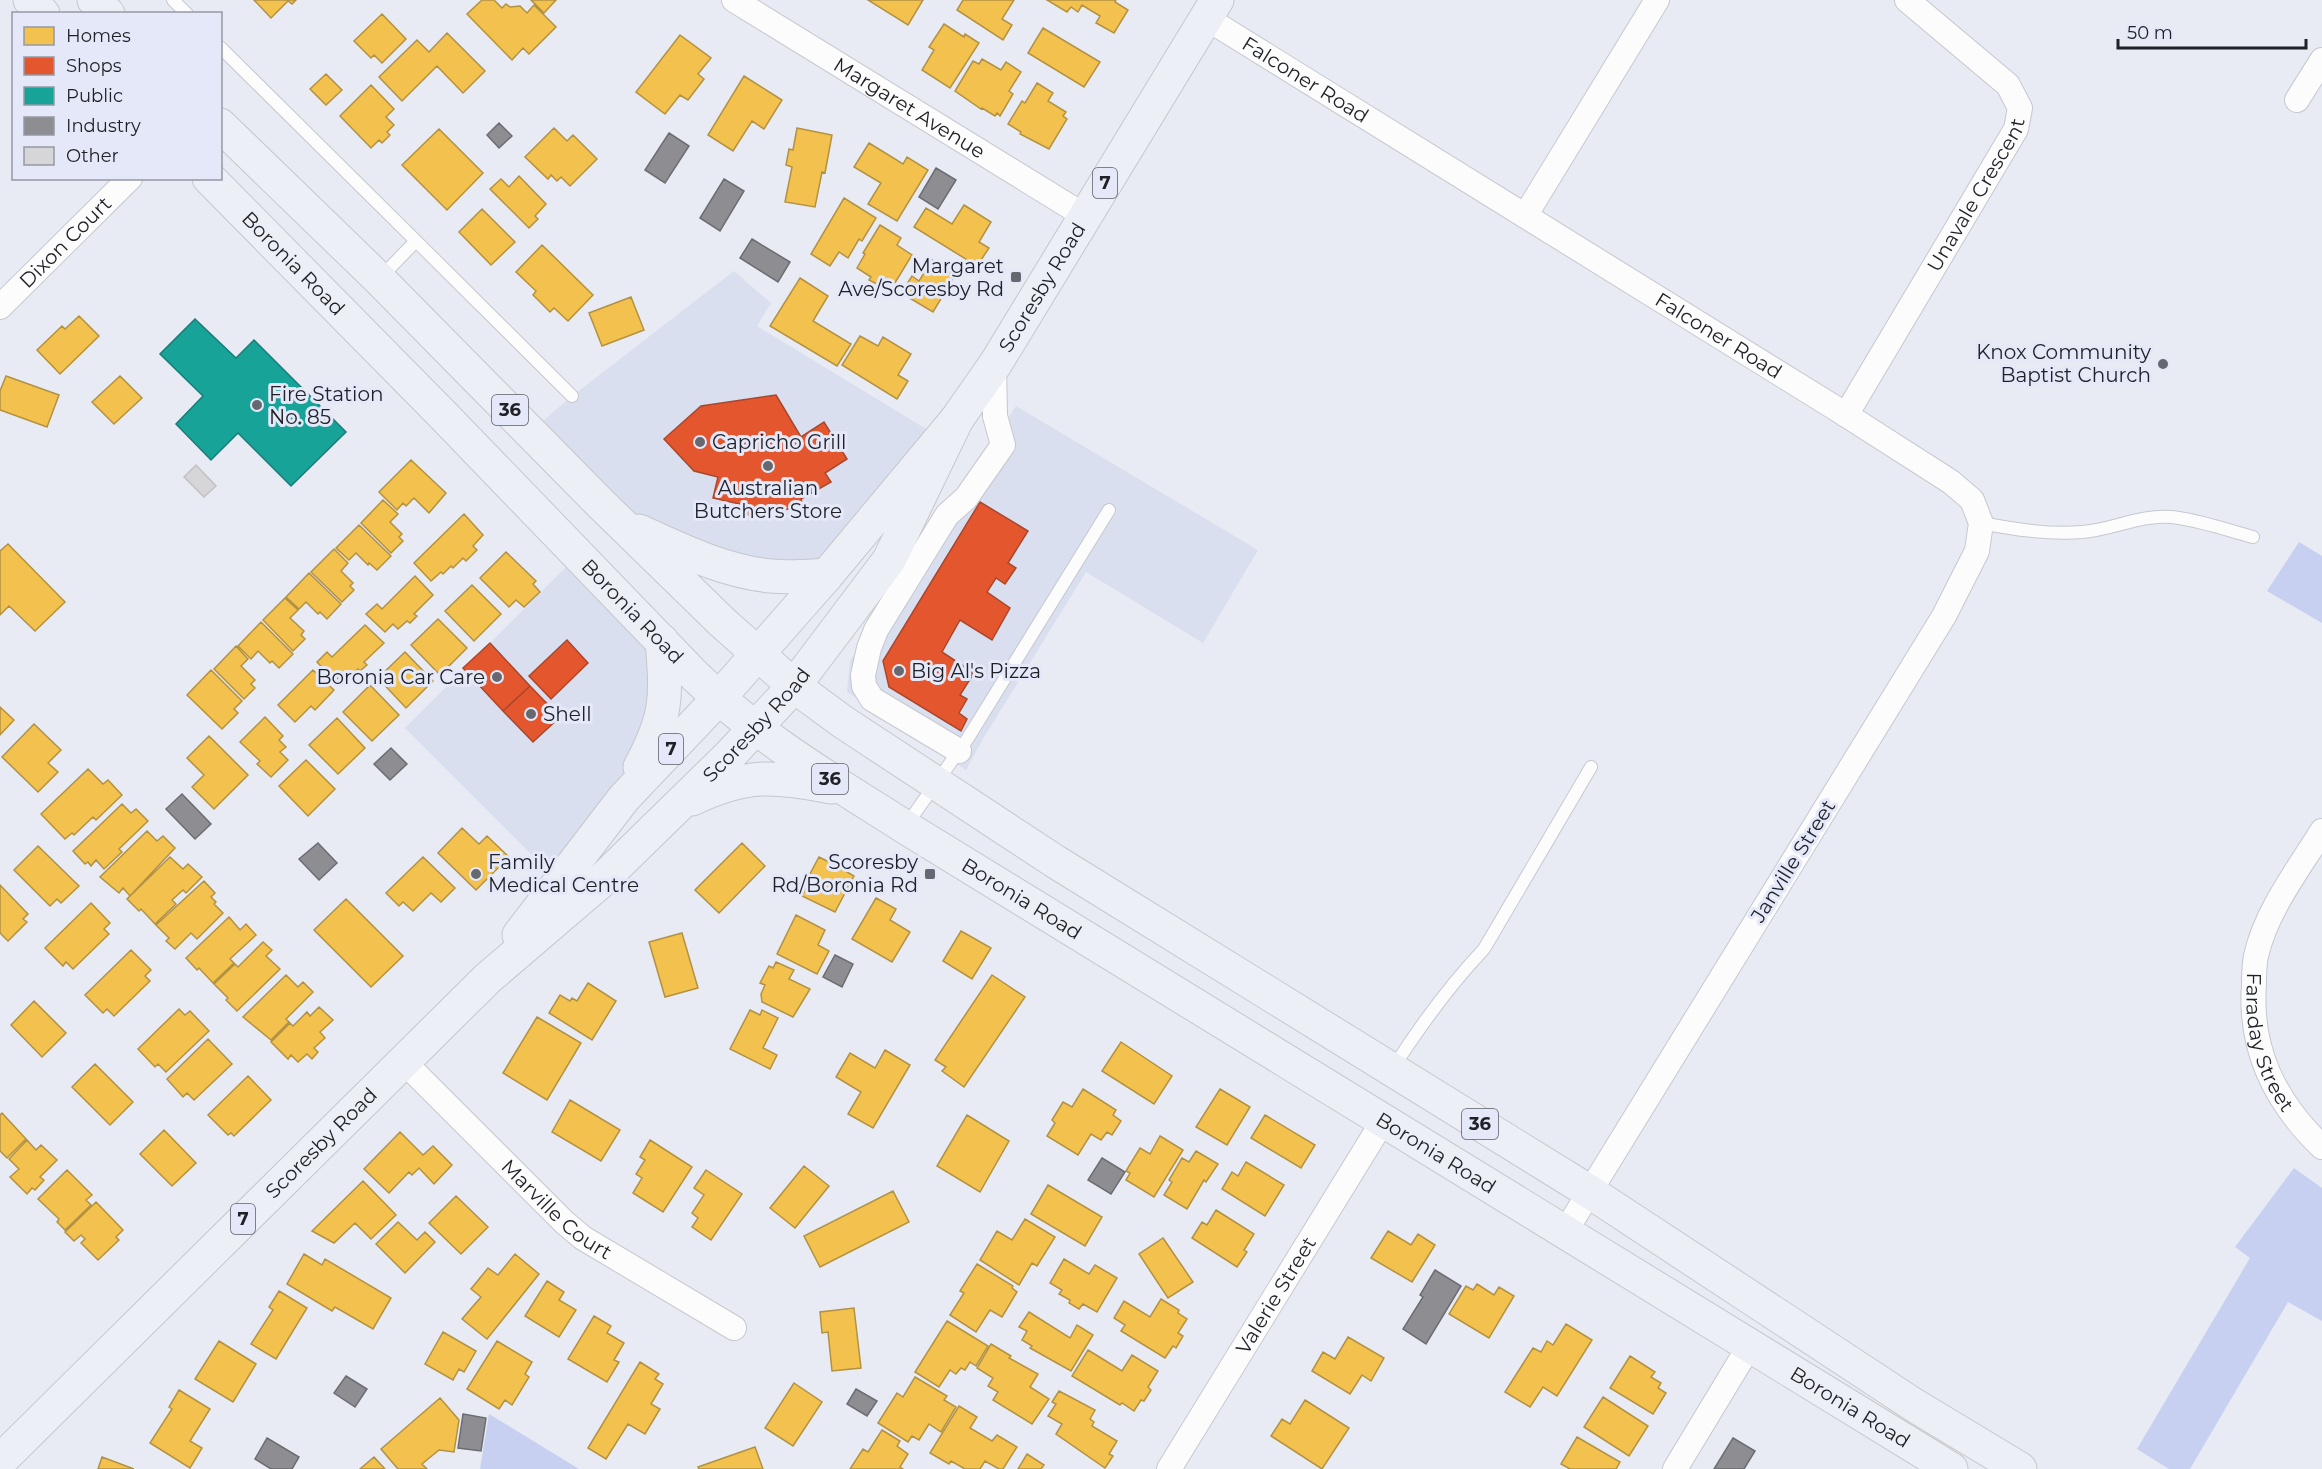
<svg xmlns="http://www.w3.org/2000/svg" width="2322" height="1469" font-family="Montserrat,sans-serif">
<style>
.built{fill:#dadfef}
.green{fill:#c7d0f0}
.homes{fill:#f2c14e;stroke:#b39142;stroke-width:1.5}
.shops{fill:#e4572e;stroke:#a9472c;stroke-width:1.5}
.public{fill:#17a398;stroke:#197c76;stroke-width:1.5}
.industry{fill:#8d8d92;stroke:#6c6d72;stroke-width:1.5}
.building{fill:#d6d5d8;stroke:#c3c1c4;stroke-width:1.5}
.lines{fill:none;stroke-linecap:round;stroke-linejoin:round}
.service-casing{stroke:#c6c8cf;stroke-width:14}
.minor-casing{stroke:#c6c8cf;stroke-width:26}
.primary-casing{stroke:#c6c7cb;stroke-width:35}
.service{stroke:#fcfcfd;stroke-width:12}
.minor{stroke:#fcfcfd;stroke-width:24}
.primary{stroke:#edeff6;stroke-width:33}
.poi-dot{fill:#65686e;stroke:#e4e8f8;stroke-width:2}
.labels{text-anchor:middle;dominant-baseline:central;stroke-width:6;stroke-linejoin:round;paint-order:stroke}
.shield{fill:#e4e8f8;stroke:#5a5d65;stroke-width:1.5}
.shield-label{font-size:18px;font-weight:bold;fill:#1f2126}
.street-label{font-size:20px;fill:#1f2126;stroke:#e4e8f8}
.poi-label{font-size:20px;fill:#1f2126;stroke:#e4e8f8;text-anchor:start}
</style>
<rect width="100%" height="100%" fill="#e8ebf4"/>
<path class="built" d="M734 271 771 303 757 326 941 438 827 575 784 576 621 523 530 432 572 396Z
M1016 406 1258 550 1203 643 1086 572 983 739 966 770 847 692 850 661Z
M579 554 662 641V718L558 881 405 728Z"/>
<path class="green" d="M2299 542 2322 556V623L2267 591Z
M2294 1168 2322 1188V1321L2288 1302 2190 1469H2169L2137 1449 2250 1258 2235 1247Z
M489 1414 579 1469H480Z"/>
<path class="homes" d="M254 0H296L292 4 288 1 271 18Z
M482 0H494L502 8 506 4 510 7 520 6 527 13 534 5 556 27 529 54 523 48 512 60 467 14Z
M531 0H556L544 13Z
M868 0H923L908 25Z
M963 0H1014L1002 19 1012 25 1003 40 957 10Z
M1047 0H1116L1115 2 1128 10 1114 33 1096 23 1100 16 1082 5 1078 12 1071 7 1067 12Z
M382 14 406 39 382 63 374 55 371 58 354 41Z
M944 24 964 37 965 34 979 43 950 88 922 70 934 50 929 47Z
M1043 28 1100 62 1084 87 1028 53Z
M447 33 485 71 463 93 437 66 402 101 379 77 417 40 429 52Z
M680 35 711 58 698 74 704 79 688 100 680 95 665 114 636 92Z
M982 59 1001 70 1006 62 1021 72 1009 91 1013 94 1000 116 997 113 995 116 982 108 981 109 955 91 973 61 979 64Z
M326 74 342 90 326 105 310 89Z
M744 76 782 100 764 129 752 121 733 151 708 135Z
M1037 83 1053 93 1048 101 1066 112 1063 116 1067 119 1049 149 1020 134 1021 132 1008 124 1022 101 1025 103Z
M371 85 394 109 386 117 394 125 387 132 390 135 382 143 379 140 371 148 340 116Z
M554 128 567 141 573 135 597 159 570 186 561 177 557 181 551 175 548 179 525 157Z
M797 128 832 135 825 173 822 172 815 207 785 202 792 167 786 165 789 149 793 150Z
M439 129 483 173 447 210 402 165Z
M869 143 903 164 907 157 928 170 897 221 868 204 881 183 854 167Z
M519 176 546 204 535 216 538 219 529 228 490 189 501 179 509 187Z
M844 198 876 218 862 241 859 239 848 258 839 252 830 266 811 254Z
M964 205 991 222 979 242 989 248 977 266 914 227 926 208 952 224Z
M482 209 515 242 491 265 459 232Z
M880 225 901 238 897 245 912 255 890 291 869 280 871 277 857 268 865 254 863 253Z
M542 245 593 295 568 321 554 308 550 312 533 295 536 291 516 272Z
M932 260 956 274 933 312 901 293 912 276 919 281Z
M800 278 828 296 813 321 851 344 837 366 770 326Z
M631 297 644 330 602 346 589 313Z
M79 316 99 336 60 374 37 350 62 326 65 329Z
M860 336 878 346 883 337 911 354 898 375 908 381 897 399 842 365Z
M6 376 59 395 47 427 0 410V391Z
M120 376 142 398 114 424 92 402Z
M411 460 446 493 429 513 414 498 406 506 403 503 397 510 379 492Z
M383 500 398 514 390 522 402 534 399 537 403 541 391 553 361 523Z
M464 514 483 535 473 546 477 550 466 561 463 558 453 568 451 566 443 574 441 572 431 581 414 563Z
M359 525 391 556 377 570 369 563 368 565 356 553 349 560 336 548Z
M8 544 65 602 35 631 9 606 0 615V551Z
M334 549 348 563 341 571 353 583 350 586 354 590 342 602 311 572Z
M506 552 536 581 533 584 540 592 524 607 516 600 509 607 480 578Z
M309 573 341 604 327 619 320 612 318 614 306 602 299 609 286 597Z
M415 576 433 595 414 614 417 616 410 623 407 621 398 629 393 624 385 632 366 614 377 604 382 609Z
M472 585 501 614 474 641 445 611Z
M285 598 298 610 290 618 304 631 301 635 305 639 293 651 263 620Z
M438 619 467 648 440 675 411 645Z
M261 622 293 654 279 668 272 661 270 663 258 651 251 659 238 646Z
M365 625 384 643 364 662 367 665 360 671 358 669 349 677 344 672 335 681 317 662 327 652 332 657Z
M236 646 248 659 241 666 255 680 251 684 255 688 244 699 214 669Z
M405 652 433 681 406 708 378 678Z
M211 670 242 701 234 709 238 713 222 729 187 695Z
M313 670 334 690 315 710 311 706 295 722 278 705Z
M370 685 399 715 372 741 343 712Z
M0 707 14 720 0 735Z
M265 717 283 736 279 740 286 747 280 752 288 760 271 777 257 764 260 761 240 742Z
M337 718 365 748 338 774 309 745Z
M34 724 61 750 48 763 58 772 38 792 2 757Z
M209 736 248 775 214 809 192 787 204 775 187 758Z
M306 760 335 789 308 816 279 786Z
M88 769 103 784 108 780 122 795 96 820 93 817 74 835 72 833 65 839 41 814Z
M122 804 131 813 136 809 148 821 119 849 122 852 104 869 96 860 91 866 88 862 85 864 73 851Z
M462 828 479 844 487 836 509 857 476 890 438 853Z
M147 831 157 841 163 836 175 848 130 896 123 888 119 893 100 877Z
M742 843 765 866 719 913 695 890Z
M38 846 79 886 61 903 57 899 50 906 14 870Z
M170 857 183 869 188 864 202 877 186 893 183 890 172 900 176 904 155 924 141 909 139 911 127 899Z
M423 857 455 888 441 902 431 893 413 911 403 902 399 906 386 893Z
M819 857 831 863 833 860 844 865 842 869 854 876 835 912 802 896 808 885 805 883Z
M204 881 215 893 211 897 216 902 214 904 223 913 197 939 191 933 175 949 166 941 169 938 156 925Z
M0 885 28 914 23 919 27 922 8 941 0 933Z
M876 898 896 909 890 920 910 932 892 962 852 939Z
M346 899 403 956 371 987 314 930Z
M91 903 110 923 104 929 109 934 73 969 66 962 63 966 45 948Z
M796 915 825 930 818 945 829 951 817 974 777 954Z
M229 917 240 930 246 924 256 935 230 959 234 963 213 983 199 968 197 970 186 958Z
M961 931 991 948 972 979 943 961Z
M682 933 698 988 665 997 649 942Z
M263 942 272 950 266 956 280 969 237 1011 226 1000 228 998 214 984 235 964 238 967Z
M131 950 151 970 145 976 150 981 114 1016 107 1009 103 1013 85 995Z
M776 962 794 970 789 979 810 989 793 1017 762 1002 761 994 765 985 760 983 769 966 773 968Z
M286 975 298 987 303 982 313 992 286 1019 289 1022 271 1040 243 1017Z
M992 975 1025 997 964 1087 942 1071 946 1067 935 1060Z
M588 983 616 1001 592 1040 549 1013 560 995 570 1001 572 998 577 1001Z
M34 1001 66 1033 42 1057 11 1025Z
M319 1007 333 1020 320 1032 325 1038 314 1048 318 1052 312 1059 307 1054 298 1062 291 1055 288 1059 271 1042 290 1023 293 1026 307 1012 310 1016Z
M179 1009 185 1015 190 1011 209 1031 166 1072 158 1064 155 1067 138 1049Z
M750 1010 760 1015 762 1010 778 1018 763 1048 777 1055 770 1069 730 1049Z
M537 1017 581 1043 547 1100 503 1073Z
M208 1039 232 1064 194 1100 187 1093 183 1097 167 1079Z
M1121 1042 1172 1076 1154 1104 1102 1071Z
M885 1050 910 1065 873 1128 848 1114 861 1092 836 1077 850 1053 875 1068Z
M95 1064 133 1102 110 1125 72 1087Z
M248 1076 271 1100 234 1136 231 1133 228 1135 208 1115Z
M1083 1089 1116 1110 1113 1115 1121 1121 1112 1135 1107 1132 1101 1140 1091 1134 1078 1155 1047 1136 1055 1123 1052 1120 1063 1102 1072 1107Z
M1220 1089 1250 1107 1227 1145 1196 1127Z
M570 1100 620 1130 601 1161 552 1132Z
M2 1113 26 1139 7 1158 0 1151V1115Z
M967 1115 1009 1141 980 1192 937 1166Z
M1265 1115 1315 1145 1301 1168 1251 1138Z
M164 1130 196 1163 172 1186 140 1154Z
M400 1132 423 1155 433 1146 452 1165 434 1184 419 1168 412 1175 409 1172 389 1193 364 1169Z
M1160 1136 1183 1150 1154 1197 1126 1180 1130 1173 1126 1171 1140 1148 1150 1154Z
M27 1140 36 1150 41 1145 57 1160 40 1177 44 1180 35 1190 32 1188 27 1194 10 1177 19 1169 9 1159Z
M650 1140 692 1167 663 1212 633 1193 642 1178 636 1174 645 1160 640 1157Z
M1196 1151 1218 1164 1206 1182 1204 1180 1187 1209 1164 1195 1172 1182 1169 1180 1182 1158 1189 1162Z
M1246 1162 1284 1185 1265 1216 1222 1189 1232 1172 1238 1176Z
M804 1166 829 1186 795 1228 770 1208Z
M67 1170 92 1195 86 1200 91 1205 65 1230 57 1222 59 1219 38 1199Z
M706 1170 742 1194 711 1240 692 1227 698 1218 692 1213 704 1195 694 1188Z
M363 1181 396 1215 371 1239 355 1223 334 1243 312 1231Z
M1048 1185 1102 1217 1085 1246 1031 1214Z
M893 1191 909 1222 820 1267 804 1236Z
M456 1196 488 1227 461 1254 429 1223Z
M96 1202 123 1230 116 1237 119 1240 98 1260 81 1243 85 1239 81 1235 74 1241 65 1232Z
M1216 1210 1254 1234 1244 1250 1247 1252 1237 1267 1192 1238 1202 1222 1207 1225Z
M1025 1219 1055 1237 1037 1266 1032 1263 1019 1285 980 1260 997 1231 1012 1240Z
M398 1222 417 1240 425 1232 435 1242 405 1273 376 1244Z
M1388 1231 1411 1245 1418 1234 1435 1245 1412 1282 1371 1258Z
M1163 1238 1193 1282 1168 1298 1139 1254Z
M304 1254 322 1265 325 1259 391 1298 373 1329 335 1307 332 1311 287 1284Z
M515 1254 539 1274 487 1339 462 1319 481 1297 471 1289 488 1268 498 1275Z
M1064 1259 1089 1274 1095 1265 1117 1278 1097 1312 1083 1304 1079 1309 1069 1303 1070 1300 1059 1294 1062 1290 1050 1283Z
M977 1264 1013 1286 1012 1288 1017 1292 1002 1317 990 1310 976 1332 950 1315 964 1293 960 1291Z
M547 1281 564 1292 559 1300 576 1310 559 1337 525 1316Z
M1477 1284 1494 1295 1499 1287 1514 1296 1489 1338 1449 1314 1466 1286 1473 1290Z
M279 1291 307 1308 276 1359 251 1344 273 1310 269 1307Z
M1161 1299 1179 1310 1178 1313 1187 1319 1178 1333 1183 1336 1176 1348 1173 1346 1165 1358 1121 1331 1125 1325 1114 1318 1124 1301 1150 1317Z
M854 1308 861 1368 832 1371 828 1332 822 1333 820 1312Z
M1029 1312 1070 1338 1077 1325 1093 1335 1071 1371 1030 1348 1032 1346 1022 1340 1027 1331 1019 1327Z
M594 1316 611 1326 607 1333 624 1343 614 1360 619 1362 607 1382 568 1359Z
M947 1321 988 1346 976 1366 970 1362 965 1370 961 1368 956 1374 950 1370 939 1387 915 1372Z
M1566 1324 1592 1340 1557 1396 1543 1387 1530 1407 1505 1392 1533 1348 1541 1352 1547 1341 1553 1345Z
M443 1332 476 1351 464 1372 459 1369 453 1380 425 1364Z
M1348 1337 1384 1358 1371 1381 1362 1375 1350 1394 1312 1371 1323 1352 1335 1359Z
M219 1341 256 1364 233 1402 195 1379Z
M497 1341 532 1362 525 1374 529 1377 512 1405 505 1400 499 1409 467 1389Z
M991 1344 1011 1356 1009 1358 1038 1374 1030 1387 1049 1399 1032 1424 993 1400 998 1392 988 1386 993 1378 977 1368Z
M1088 1350 1122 1371 1132 1355 1158 1371 1148 1387 1151 1390 1144 1401 1141 1400 1134 1411 1122 1403 1120 1405 1072 1376Z
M1630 1356 1655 1372 1651 1377 1661 1383 1658 1388 1666 1393 1653 1414 1610 1388Z
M640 1362 659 1374 655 1379 663 1384 651 1404 660 1409 645 1434 628 1424 606 1459 588 1448Z
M915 1377 947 1396 944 1400 956 1407 941 1432 929 1424 919 1440 912 1436 908 1442 878 1423 897 1393 903 1397Z
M794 1383 822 1402 793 1446 765 1428Z
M179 1390 210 1409 190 1441 202 1448 190 1468 150 1443 172 1409 169 1407Z
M1059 1391 1095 1410 1090 1419 1094 1422 1092 1426 1117 1441 1109 1454 1113 1456 1105 1468 1056 1434 1062 1424 1048 1416 1056 1404 1052 1402Z
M1603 1397 1648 1426 1629 1456 1584 1427Z
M440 1398 459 1420 454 1452 439 1450 422 1464 427 1469H398L381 1449Z
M1305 1400 1349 1428 1322 1469 1271 1436 1282 1419 1290 1424Z
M959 1406 977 1417 970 1428 992 1441 997 1435 1017 1447 1003 1469H999L985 1461 980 1469H965L951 1461 949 1464 930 1453Z
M882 1430 900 1441 897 1446 908 1454 900 1467 903 1469H850L863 1449 868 1452Z
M1577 1437 1620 1462 1616 1469H1570L1561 1464Z
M755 1447 763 1469H699L698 1467Z
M1027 1454 1044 1465 1041 1469H1018Z
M102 1457 134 1469H98Z
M374 1457 385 1469H360Z"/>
<path class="shops" d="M776 395 801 437 824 422 847 459 825 473 831 482 801 499 803 507 746 515 744 505 713 498 718 477 694 471 664 439 701 406Z
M980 502 1028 531 1008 563 1016 568 1005 584 996 578 987 592 1010 608 992 640 960 620 942 652 974 673 960 695 967 699 959 713 967 719 961 731 889 687 883 661Z
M567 640 588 663 551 699 529 676Z
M490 643 530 686 503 711 463 668Z
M530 686 560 717 533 742 503 711Z"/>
<path class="public" d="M195 319 236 358 254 340 346 432 291 486 238 433 211 460 176 424 203 396 160 354Z"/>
<path class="industry" d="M499 123 512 136 499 148 487 135Z
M669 133 689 146 665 183 645 170Z
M936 168 956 180 938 209 919 197Z
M724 179 744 191 720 231 700 218Z
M752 239 790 262 778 282 740 258Z
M391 748 407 764 390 780 374 764Z
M182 794 211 824 195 839 166 809Z
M318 843 337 863 319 880 299 859Z
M835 955 853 964 842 987 823 977Z
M1102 1158 1125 1172 1111 1194 1088 1180Z
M1435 1270 1461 1286 1426 1344 1403 1329 1423 1297 1420 1295Z
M346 1376 367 1389 355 1407 334 1393Z
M856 1389 877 1401 867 1416 847 1404Z
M463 1414 486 1418 481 1451 458 1448Z
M267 1438 299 1457 292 1469H271L255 1459Z
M1733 1438 1755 1451 1744 1469H1714Z"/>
<path class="building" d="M196 465 216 486 204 497 184 477Z"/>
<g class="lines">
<defs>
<path id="service" d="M173 0 187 14
M220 47 416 241
M379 279 416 241 572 396
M1981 523C2013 529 2049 535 2082 532 2112 530 2141 514 2172 517 2199 520 2227 530 2253 537
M905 827 968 738 1109 510
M1393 1068C1420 1026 1449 986 1484 949L1591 767"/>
<g id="minor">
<path id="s1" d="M734 0 1085 216"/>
<path id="s2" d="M1206 18 1840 411 1951 482 1972 500 1981 523 1977 551 1944 616 1565 1232"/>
<path d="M2297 100 2322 60"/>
<path d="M1525 216 1657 0"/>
<path id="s3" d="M0 307 130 178"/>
<path id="s4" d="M1846 415 2016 129 2020 108 2008 85 1907 0"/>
<path d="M959 751 872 699 864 686 863 675 869 648 876 630 947 515 966 498 1003 445 995 416 994 366"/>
<path id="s5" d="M2322 831C2298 870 2266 911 2256 956 2254 965 2254 975 2254 984 2249 1050 2275 1102 2322 1147"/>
<path id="s6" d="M403 1061 564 1222 583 1238 734 1328"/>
<path id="s7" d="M1169 1469 1383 1121"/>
<path d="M1675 1469 1750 1345"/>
</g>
<g id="primary">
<path d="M30 0 43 14"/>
<path d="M94 0 108 14"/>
<path d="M220 125 379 279 601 504 722 622 794 686 843 722 1056 862 1590 1192 1914 1405 2020 1469"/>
<path id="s8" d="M209 178 442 414 693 674C756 736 831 780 905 827L1951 1469"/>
<path d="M639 531C681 550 725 572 771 576 790 578 809 576 827 575"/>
<path d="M640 767C667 717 667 698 662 641"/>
<path d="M692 799C747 773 773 776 831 787"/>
<path id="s9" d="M519 935 624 798 718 699 827 575 957 419 996 363 1217 0"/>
<path id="s10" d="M0 1461 488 978 599 883 731 754 794 686 889 560 957 419"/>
</g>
</defs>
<use href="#service" class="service-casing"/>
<use href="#minor" class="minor-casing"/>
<use href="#primary" class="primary-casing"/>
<use href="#service" class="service"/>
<use href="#minor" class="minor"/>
<use href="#primary" class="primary"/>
</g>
<g class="poi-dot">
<rect x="1010" y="271" width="12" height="12" rx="3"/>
<circle cx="2163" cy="364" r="6"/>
<circle cx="257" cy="405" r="6"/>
<circle cx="700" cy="442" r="6"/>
<circle cx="768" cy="466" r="6"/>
<circle cx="899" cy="671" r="6"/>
<circle cx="497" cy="677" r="6"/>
<circle cx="531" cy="714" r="6"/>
<circle cx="476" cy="874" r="6"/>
<rect x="924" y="868" width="12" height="12" rx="3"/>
</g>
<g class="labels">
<g class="shield">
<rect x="1093" y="168" width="24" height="30" rx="4.5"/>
<rect x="492" y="395" width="36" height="30" rx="4.5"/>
<rect x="659" y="734" width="24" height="30" rx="4.5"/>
<rect x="812" y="764" width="36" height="30" rx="4.5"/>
<rect x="1462" y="1109" width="36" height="30" rx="4.5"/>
<rect x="231" y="1204" width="24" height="30" rx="4.5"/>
</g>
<g class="shield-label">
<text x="1105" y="183">7</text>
<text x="510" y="410">36</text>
<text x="671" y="749">7</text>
<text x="830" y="779">36</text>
<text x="1480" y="1124">36</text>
<text x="243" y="1219">7</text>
</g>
<g class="street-label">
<text stroke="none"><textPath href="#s2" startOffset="117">Falconer Road</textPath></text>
<text stroke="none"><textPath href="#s1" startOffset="206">Margaret Avenue</textPath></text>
<text stroke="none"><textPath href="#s4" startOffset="256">Unavale Crescent</textPath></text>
<text stroke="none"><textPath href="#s3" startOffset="92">Dixon Court</textPath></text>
<text stroke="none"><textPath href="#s8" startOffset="120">Boronia Road</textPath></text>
<text stroke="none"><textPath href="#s9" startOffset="834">Scoresby Road</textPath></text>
<text stroke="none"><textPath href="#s2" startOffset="603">Falconer Road</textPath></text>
<text stroke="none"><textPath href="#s8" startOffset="606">Boronia Road</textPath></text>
<text stroke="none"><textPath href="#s10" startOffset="1056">Scoresby Road</textPath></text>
<text transform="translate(1793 861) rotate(-58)">Janville Street</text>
<text stroke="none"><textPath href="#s8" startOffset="1092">Boronia Road</textPath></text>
<text stroke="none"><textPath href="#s5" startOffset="231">Faraday Street</textPath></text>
<text stroke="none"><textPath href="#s10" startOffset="452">Scoresby Road</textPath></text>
<text stroke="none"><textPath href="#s8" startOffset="1578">Boronia Road</textPath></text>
<text stroke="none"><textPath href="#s6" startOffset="214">Marville Court</textPath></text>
<text stroke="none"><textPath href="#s7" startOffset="204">Valerie Street</textPath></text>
<text stroke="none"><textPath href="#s8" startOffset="2064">Boronia Road</textPath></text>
</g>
<g class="poi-label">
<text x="1004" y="266" text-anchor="end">Margaret<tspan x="1004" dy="23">Ave/Scoresby Rd</tspan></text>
<text x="2151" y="352" text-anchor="end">Knox Community<tspan x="2151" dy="23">Baptist Church</tspan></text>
<text x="269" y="394">Fire Station<tspan x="269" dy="23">No. 85</tspan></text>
<text x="712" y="442">Capricho Grill</text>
<text x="768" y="488" text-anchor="middle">Australian<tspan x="768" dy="23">Butchers Store</tspan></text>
<text x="911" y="671">Big Al's Pizza</text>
<text x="485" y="677" text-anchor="end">Boronia Car Care</text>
<text x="543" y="714">Shell</text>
<text x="488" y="862">Family<tspan x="488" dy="23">Medical Centre</tspan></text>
<text x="918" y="862" text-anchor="end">Scoresby<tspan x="918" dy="23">Rd/Boronia Rd</tspan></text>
</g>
</g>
<rect x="12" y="12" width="210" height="168" fill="#e4e8f8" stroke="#9598a4" stroke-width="1.5"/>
<rect x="24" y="27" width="30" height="18" fill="#f2c14e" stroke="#9598a4" stroke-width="1.5"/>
<text x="66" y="42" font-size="18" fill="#1f2126">Homes</text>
<rect x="24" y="57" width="30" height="18" fill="#e4572e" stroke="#9598a4" stroke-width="1.5"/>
<text x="66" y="72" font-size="18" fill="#1f2126">Shops</text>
<rect x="24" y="87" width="30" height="18" fill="#17a398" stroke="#9598a4" stroke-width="1.5"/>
<text x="66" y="102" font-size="18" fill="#1f2126">Public</text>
<rect x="24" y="117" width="30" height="18" fill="#8d8d92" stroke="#9598a4" stroke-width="1.5"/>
<text x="66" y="132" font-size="18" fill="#1f2126">Industry</text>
<rect x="24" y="147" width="30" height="18" fill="#d6d5d8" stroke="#9598a4" stroke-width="1.5"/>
<text x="66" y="162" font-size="18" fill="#1f2126">Other</text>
<path d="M2118 39v9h188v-9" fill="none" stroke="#1f2126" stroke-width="3"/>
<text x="2127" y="39" font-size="18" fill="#1f2126" stroke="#e4e8f8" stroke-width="4.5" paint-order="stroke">50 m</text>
</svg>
